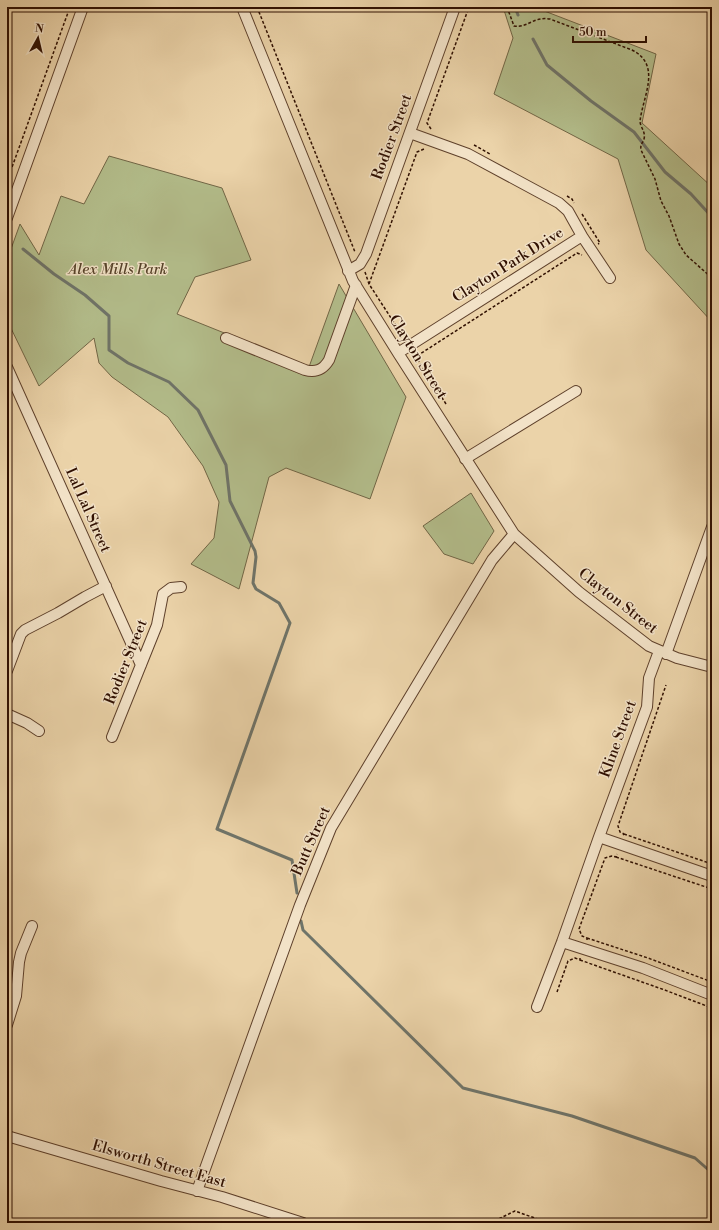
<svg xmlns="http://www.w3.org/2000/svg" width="719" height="1230" font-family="'Libre Bodoni',serif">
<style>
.green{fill:#b3bd8b;stroke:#716646}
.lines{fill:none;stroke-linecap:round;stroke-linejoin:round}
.stream{stroke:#6f7469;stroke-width:3}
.minor-casing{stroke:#5e402b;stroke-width:12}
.path{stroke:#2f0f01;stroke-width:1.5;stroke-dasharray:3 2;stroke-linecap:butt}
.minor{stroke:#f2e2c7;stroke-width:10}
.labels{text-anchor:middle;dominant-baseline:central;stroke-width:3;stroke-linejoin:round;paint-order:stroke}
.street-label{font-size:15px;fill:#2f0f01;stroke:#f2e2c7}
.park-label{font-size:15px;font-style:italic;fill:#57432a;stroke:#f2e2c7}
</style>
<rect width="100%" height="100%" fill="#ebd3a9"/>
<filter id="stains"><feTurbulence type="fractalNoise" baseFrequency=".005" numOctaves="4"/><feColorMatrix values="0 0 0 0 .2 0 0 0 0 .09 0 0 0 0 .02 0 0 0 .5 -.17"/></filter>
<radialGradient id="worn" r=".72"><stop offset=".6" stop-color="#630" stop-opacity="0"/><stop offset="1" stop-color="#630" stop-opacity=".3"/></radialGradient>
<path class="green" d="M503 7H534L656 54 642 123 712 187V322L646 250 618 159 494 94 513 38Z
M109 156 222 188 251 260 195 277 177 314 309 367 339 284 406 397 370 499 286 468 269 477 239 589 191 564 214 538 219 502 203 466 168 417 112 377 99 363 94 338 39 386 7 320V260L20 224 39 255 61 196 84 204Z
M471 493 494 531 473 564 444 554 423 526Z"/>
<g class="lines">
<path class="stream" d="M515 7 518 15
M533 39 547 65 591 101 634 132 665 172 691 194 712 217
M23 249 54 274 85 295 109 316V350L128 363 169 382 198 410 226 465 230 501 255 551 256 557 253 583 256 589 279 603 290 623 217 829 292 860 297 893
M301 921 303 930 463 1088 572 1116 695 1158 712 1173"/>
<defs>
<path id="minor" d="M242 7 353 281 398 353 514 534 579 592 649 646 677 658 712 667
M7 218 83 7
M582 236 610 278
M348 271 360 264 366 254 455 7
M226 338 305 370C316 373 323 370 329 360L356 285
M398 353 582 236 568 211 559 203 468 154 410 133
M7 367 141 665
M465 459 576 391
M666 654 712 527
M7 671 21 634 25 630 58 613 85 597 106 586
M7 714 27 723 39 731
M112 737 157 625 163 594 171 588 181 587
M599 837 712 876
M562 942 643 968 712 995
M537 1007 562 942 599 837 647 707 649 678 659 651
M7 1025 16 996 19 962 21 953 32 926
M7 1136 161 1181 222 1197 303 1223
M197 1191 300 905 331 828 492 560 514 534"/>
</defs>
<use href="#minor" class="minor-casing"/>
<path class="path" d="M257 7 355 252
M507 7 514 26C528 28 534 16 550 19L632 50C662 65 643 96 640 121 640 127 646 132 644 139 643 143 640 144 641 150L655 179 661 201 669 216 679 244 686 255 712 278
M431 129 427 123 469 7
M474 145 490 154
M7 181 70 7
M567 196 572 199 574 203
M582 214 600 243 598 244
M365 272 369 284 402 335 407 336
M369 284 417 152 424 149
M446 404 418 360 420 354 577 253 582 255
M624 834 712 864
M623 835 624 834 620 832 618 826 666 685
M616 857 712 889
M587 938 648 958 712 982
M587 940V938L582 936 579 929 605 858 612 856 616 857 617 854
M580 960 662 989 712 1008
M557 992 568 961 575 958 580 960V958
M490 1223 515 1211 543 1221 546 1223"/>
<use href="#minor" class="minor"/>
</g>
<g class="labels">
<g class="street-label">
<text transform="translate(392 137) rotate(-70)">Rodier Street</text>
<text transform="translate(508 265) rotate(-32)">Clayton Park Drive</text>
<text transform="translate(418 357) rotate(58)">Clayton Street</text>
<text transform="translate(88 510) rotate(66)">Lal Lal Street</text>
<text transform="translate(618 601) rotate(38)">Clayton Street</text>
<text transform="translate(126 662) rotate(-68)">Rodier Street</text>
<text transform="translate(618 739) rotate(-70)">Kline Street</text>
<text transform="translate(311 841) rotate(-66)">Butt Street</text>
<text transform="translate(159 1164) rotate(16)">Elsworth Street East</text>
</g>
<g class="park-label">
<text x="118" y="269">Alex Mills Park</text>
</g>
</g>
<rect width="719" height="1230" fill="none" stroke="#ebd3a9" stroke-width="24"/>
<rect x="8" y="8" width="703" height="1214" fill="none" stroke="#2f0f01" stroke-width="2"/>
<rect x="12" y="12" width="695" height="1206" fill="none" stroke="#2f0f01"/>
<g transform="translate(38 38) rotate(8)" stroke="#f2e2c7" stroke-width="3" paint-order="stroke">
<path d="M0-3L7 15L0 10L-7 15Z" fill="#2f0f01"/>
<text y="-6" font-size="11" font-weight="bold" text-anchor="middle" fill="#2f0f01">N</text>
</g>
<path d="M573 36v6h73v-6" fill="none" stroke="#2f0f01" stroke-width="2"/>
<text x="579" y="36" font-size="12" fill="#2f0f01" stroke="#f2e2c7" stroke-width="3" paint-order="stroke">50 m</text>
<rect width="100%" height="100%" filter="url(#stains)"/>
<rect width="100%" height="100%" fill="url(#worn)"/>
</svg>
